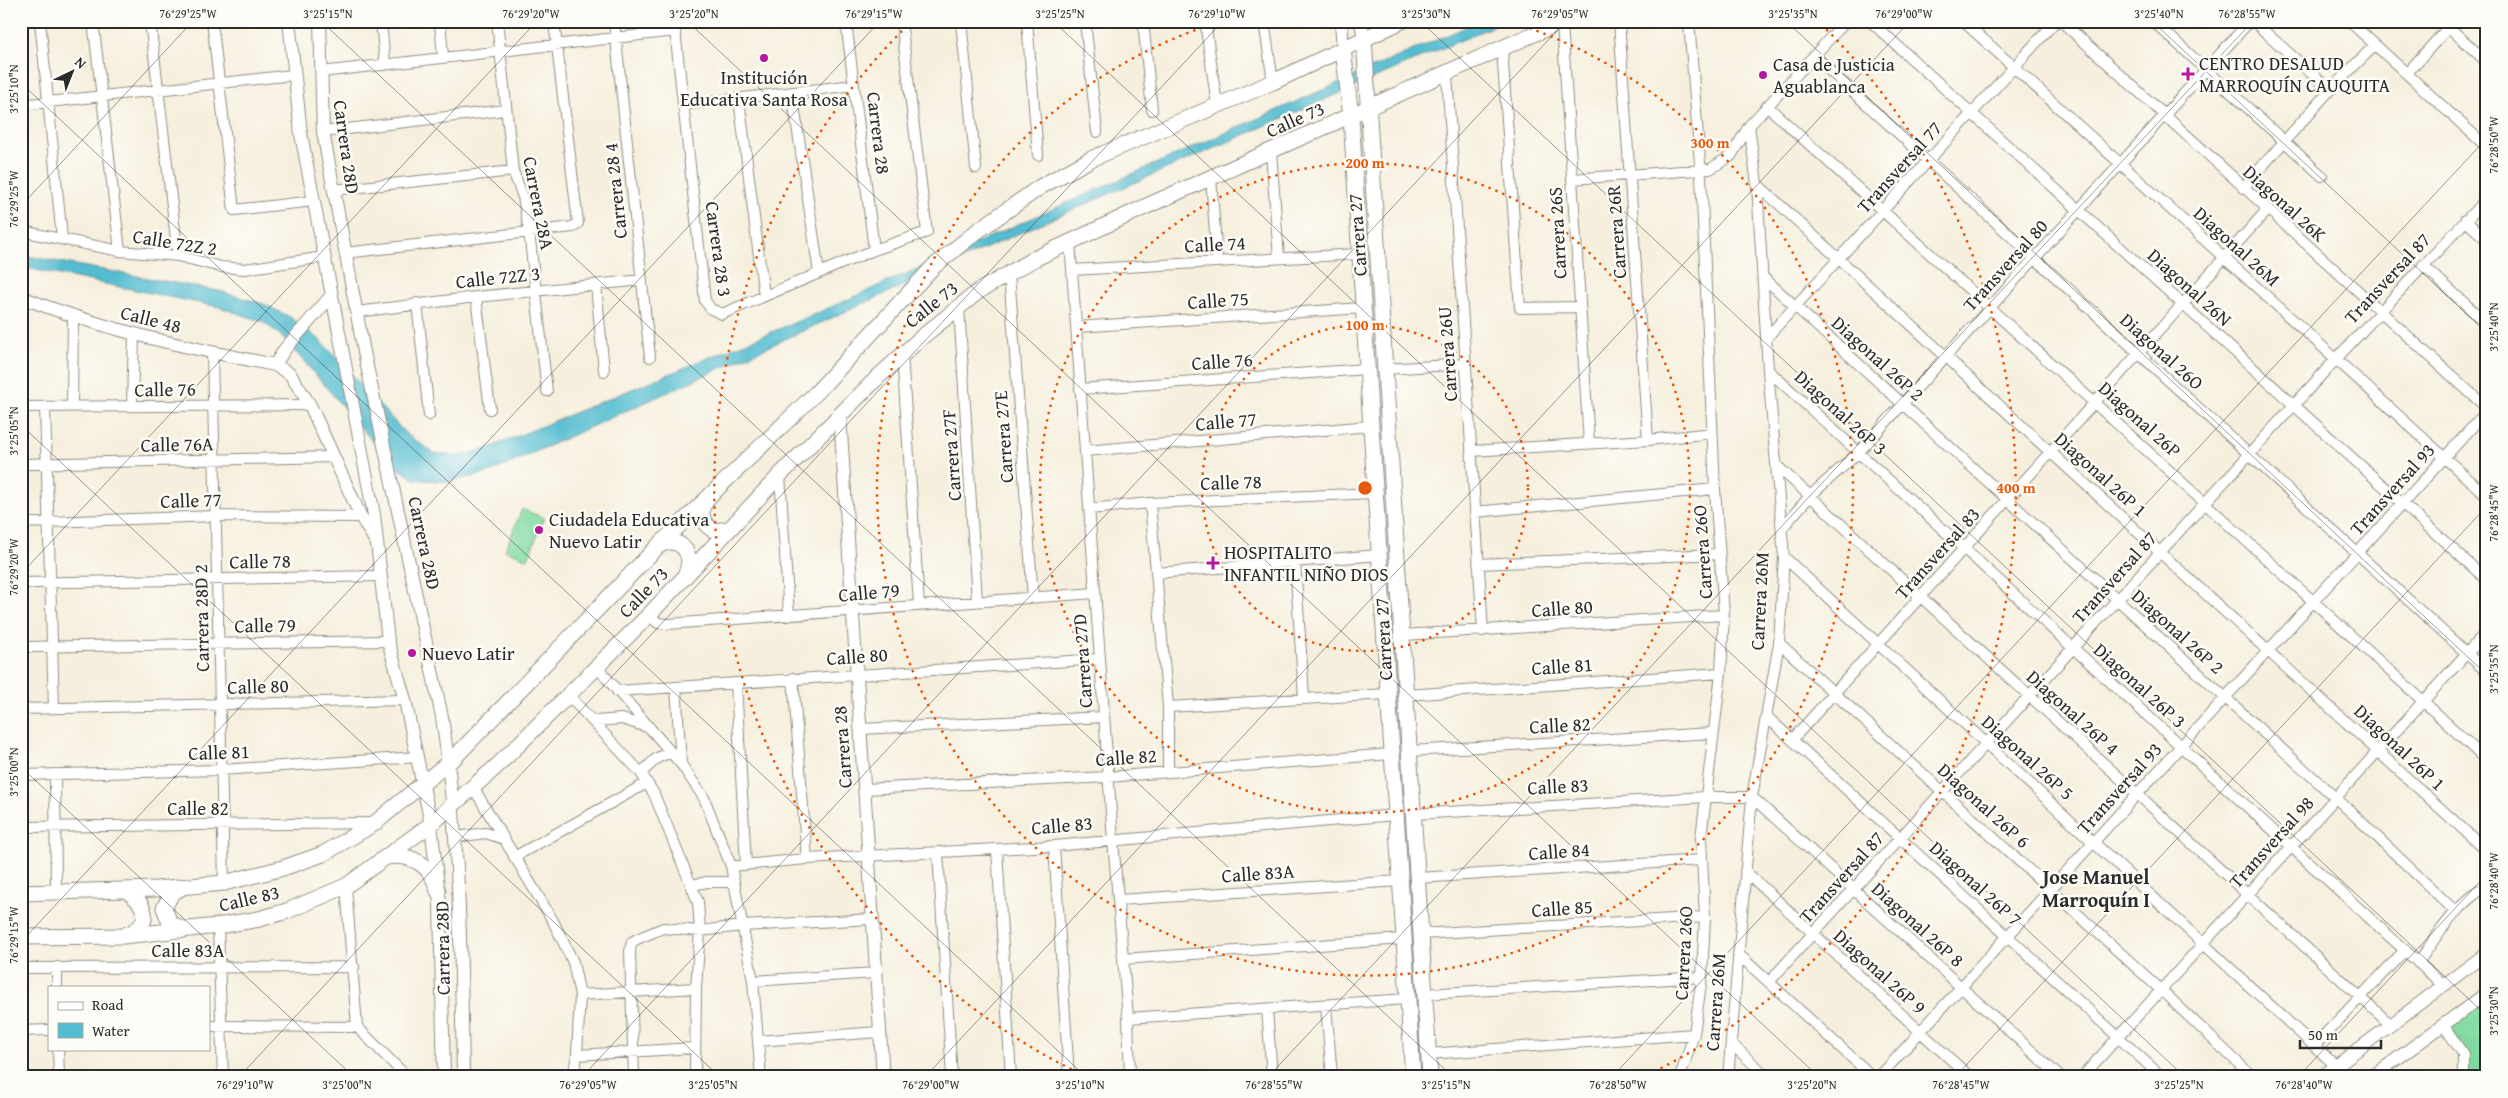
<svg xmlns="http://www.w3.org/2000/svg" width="2508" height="1098" font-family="'Gentium Book Plus',serif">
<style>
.green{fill:#80daa0;stroke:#568266}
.water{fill:#53bcd0;stroke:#3f747e}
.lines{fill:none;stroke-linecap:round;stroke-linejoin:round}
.minor-casing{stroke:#908d84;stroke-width:12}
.tertiary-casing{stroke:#908d84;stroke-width:14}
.secondary-casing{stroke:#908d84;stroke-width:17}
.minor{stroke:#fff;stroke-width:10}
.tertiary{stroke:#fff;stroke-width:12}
.secondary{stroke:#fff;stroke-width:15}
.ticks{fill:none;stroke:#2b2b2b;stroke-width:1;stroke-opacity:0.45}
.ring{fill:none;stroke:#e8590c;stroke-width:2.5;stroke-dasharray:2.5 5}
.poi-dot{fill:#b5179e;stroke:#fdfcf7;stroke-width:2}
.labels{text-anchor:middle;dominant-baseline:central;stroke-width:5;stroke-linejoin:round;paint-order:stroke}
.poi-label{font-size:19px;fill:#2b2b2b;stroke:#fdfcf7;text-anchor:start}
.street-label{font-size:19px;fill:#2b2b2b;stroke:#fdfcf7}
.neighbourhood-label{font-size:20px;font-weight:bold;fill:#2b2b2b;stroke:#fdfcf7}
.centre{fill:#e8590c;stroke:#fdfcf7;stroke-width:2.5}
.ring-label{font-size:15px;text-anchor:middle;font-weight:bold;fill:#e8590c;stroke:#fdfcf7;stroke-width:5;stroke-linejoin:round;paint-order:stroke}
.neatline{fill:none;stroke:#2b2b2b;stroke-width:2}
.ticks-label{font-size:12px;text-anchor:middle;fill:#2b2b2b}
</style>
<rect width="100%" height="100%" fill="#fdfcf7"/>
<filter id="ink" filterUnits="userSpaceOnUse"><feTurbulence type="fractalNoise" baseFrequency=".02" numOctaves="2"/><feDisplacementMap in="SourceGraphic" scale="10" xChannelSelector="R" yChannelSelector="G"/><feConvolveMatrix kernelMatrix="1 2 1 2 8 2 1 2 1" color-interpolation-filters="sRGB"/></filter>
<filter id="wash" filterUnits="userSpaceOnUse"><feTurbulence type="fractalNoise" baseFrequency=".0096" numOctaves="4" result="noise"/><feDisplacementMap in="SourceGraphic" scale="20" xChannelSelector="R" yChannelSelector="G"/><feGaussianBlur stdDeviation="1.12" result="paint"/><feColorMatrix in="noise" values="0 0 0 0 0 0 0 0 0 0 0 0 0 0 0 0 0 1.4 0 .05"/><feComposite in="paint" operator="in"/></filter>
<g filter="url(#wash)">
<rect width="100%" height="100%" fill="#f6efdd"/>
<path class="green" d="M522 509 544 518 528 559 505 550Z
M2487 996V1077H2466L2465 1054 2447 1026Z"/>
<path class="water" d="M1479 21H1505L1022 232 489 473 448 482 414 479 392 464 301 358 280 335 263 322 219 307 21 267V255L219 291 264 304 290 317 320 340 406 434 434 453 459 456 486 449 808 317Z"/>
</g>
<g filter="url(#ink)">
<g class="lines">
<defs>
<path id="minor" d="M40 21 62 238
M93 21 120 251
M150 21 178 256
M212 21 234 210 314 201
M381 21 385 63
M440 21 443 57
M497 21 513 171 523 197 529 231 547 391
M614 21 650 357
M674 21 705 301 711 309 722 314 874 250 927 232 901 21
M846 21 874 250
M961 21 976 168
M1027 21 1038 155
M1085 21 1097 132
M1143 21 1152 110
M1205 21 1217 105
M1264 21 1273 82
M1619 21 1648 440
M1870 21 2487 580
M1963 21 2487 496
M2061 21 2487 408
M2153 21 2322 176
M2253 21 2330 90
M2349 21 2487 147
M2442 21 2487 62
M1562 22 1589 443
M1502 48 1520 308 1579 307
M1814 56 2487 672
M321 72 675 31
M2407 73 2454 21
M1447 74 1483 631
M792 92 819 273
M739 99 764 296
M21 105 293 75
M683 105 854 85
M1767 106 2423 701 2487 761
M323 132 505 110
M1271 152 1279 258
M1211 177 1217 261
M1572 179 1710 169 1731 156 1749 126 1846 21
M1757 184 2487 851
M2243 188 2330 90 2375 45
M333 190 513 171
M2465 220 2487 240
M21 231 120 251 178 256 221 267 245 269 324 257
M1070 242 1113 840 1128 1018 1130 1077
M345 253 573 227 578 223 554 21
M2423 265 2487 324
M1072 270 1359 254
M1009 273 1033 598
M1763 277 2351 812 2456 912
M596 285 604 371
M476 297 490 409
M417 303 429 415
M959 307 977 601
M357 312 476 297 642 280
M1076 327 1363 308
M1768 336 2056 21
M212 352 224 883
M902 354 919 605
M1385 369 1466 364
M1768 370 2444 986
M1080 389 1367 369
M132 406 134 335
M21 407 310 405
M45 407 54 708
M72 407 73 317
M1085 451 1370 426
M1471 451 1648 440 1712 433
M21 464 334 457
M1776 465 2391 1025
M780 475 789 616
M1150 503 1168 707V772
M1089 509 1150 503 1375 493
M1475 512 1715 489
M21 523 216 516 361 517
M1782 528 1810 496 1859 452 2250 21
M1784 557 2336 1066
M1295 561 1304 698
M1478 564 1720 554
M1156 573 1379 555
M21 583 380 576
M649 615 658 623 668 624 1095 593
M1403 635 1724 615
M1779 643 2161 990 2253 1077
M21 647 388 641
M597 667 681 764 704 798 731 866 753 981 761 1077
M793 678 807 859
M736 683 746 865
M676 687 681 764
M617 691 1100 659
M568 695 641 773 654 794 698 902 700 931 696 988 695 1077
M1406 695 1721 673
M1168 707 1388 694
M21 709 405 700
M1766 716 2162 1077
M595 721 622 719 647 727
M860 729 1104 717
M1792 740 2267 210
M1410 751 1712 733
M641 773 657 758 671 752
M55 774 56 892
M21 775 221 770 418 757
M473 787 553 921 573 962 580 995 577 1055 573 1077
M864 789 1108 777 1391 754
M1414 814 1706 797H1752L2060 1077
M21 827 375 823
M456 837 486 833 504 839
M1054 846 1069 1077
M997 850 1011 1077
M938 853 952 1077
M514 857 647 783
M731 866 807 859 1054 846 1395 815
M1745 871 1970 1077
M1418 878 1702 860
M692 885 707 882H734
M346 886 357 1027 407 1077
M1119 900 1400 881
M218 926 223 1077
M1421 934 1705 917
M1738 954 1873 1077
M1123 959 1403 939
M2418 963C2438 934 2456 904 2487 886
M57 967V987
M21 968 354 967
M753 981 876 973
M1769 982 2336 359 2487 198
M1425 994 1702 977
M580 995 696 988
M1326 1005 1332 1077
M1267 1009 1272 1077
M1128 1018 1407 999
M209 1026 357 1027
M2444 1026 2463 1054V1077
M21 1031 49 1030
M758 1041 879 1032
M1731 1043 1767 1077
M2314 1046 2405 950
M58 1049 59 1077
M1429 1054 1694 1034
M577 1055 694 1048
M634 1077 630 951 632 942 637 939 663 928 700 931 742 926 873 919
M1680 1077 1694 1034 1702 977 1705 917 1701 838 1721 673 1724 615 1715 489 1701 176 1689 21
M1728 1077 1752 797 1779 643 1784 557 1768 370 1757 184 1749 126
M1879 1077 2487 411
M2082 1077 2487 631"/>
<path id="tertiary" d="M289 21 301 134 374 515 388 641 405 700 431 824 440 904 444 1077
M320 21 323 132 364 352 442 717C460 837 461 956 463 1077
M1341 21 1343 49
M1361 21 1364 39
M21 297C104 330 188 348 275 365L290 374 310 405 361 517 376 542
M275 365 284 350 332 295
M840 416 883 1077
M2321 1077 2487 953
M2372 1077 2487 993"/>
<path id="secondary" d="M1364 39 1430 1077
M1343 49 1351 117 1413 1077
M706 501C698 512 702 526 716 531L729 529
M658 546C679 533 697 555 685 575
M387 857C413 853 432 866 438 891
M183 887 172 893 164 908 170 923 184 930
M125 890C145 901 155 925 127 934
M21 893 156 889 224 883 283 868 323 854 375 823 455 757 658 546 816 393 933 267 976 232 1040 187 1091 159 1273 82 1402 21
M21 937 123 936 218 926 259 919 287 911 346 886 431 824 497 766 649 615 780 475 878 377 922 337 979 291 1034 259 1149 205 1563 21"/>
</defs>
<use href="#minor" class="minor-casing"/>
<use href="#tertiary" class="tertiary-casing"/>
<use href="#secondary" class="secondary-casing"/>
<use href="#minor" class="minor"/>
<use href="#tertiary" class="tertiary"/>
<use href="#secondary" class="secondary"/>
</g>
</g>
<path class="ticks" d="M321 21 1453 1077M687 21 1819 1077M1053 21 2185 1077M1420 21 2487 1016M1786 21 2487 675M2152 21 2487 333M21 83 1086 1077M21 206 193 21M21 425 720 1077M21 574 537 21M21 767 354 1077M21 942 880 21M239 1077 1223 21M582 1077 1566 21M925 1077 1910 21M1268 1077 2253 21M1612 1077 2487 138M1955 1077 2487 506M2298 1077 2487 874"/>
<g class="ring">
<circle cx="1365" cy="488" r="163"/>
<circle cx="1365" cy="488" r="325"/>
<path d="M1508 21A488 488 0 1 1 1222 21"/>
<path d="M1085 1076A651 651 0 0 1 909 24M1821 24A651 651 0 0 1 1645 1076"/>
</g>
<g class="poi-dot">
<circle cx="764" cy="58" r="5"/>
<path d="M2185.5 66.5h5v5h5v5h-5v5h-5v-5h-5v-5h5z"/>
<circle cx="1763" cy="75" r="5"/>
<circle cx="539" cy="530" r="5"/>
<path d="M1210.5 555.5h5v5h5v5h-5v5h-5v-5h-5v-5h5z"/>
<circle cx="412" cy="653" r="5"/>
</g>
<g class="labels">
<g class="poi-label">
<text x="2199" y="63">CENTRO DESALUD<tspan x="2199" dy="22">MARROQUÍN CAUQUITA</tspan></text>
<text x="1773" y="64">Casa de Justicia<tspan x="1773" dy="22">Aguablanca</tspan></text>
<text x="764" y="77" text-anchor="middle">Institución<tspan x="764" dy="22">Educativa Santa Rosa</tspan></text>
<text x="549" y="519">Ciudadela Educativa<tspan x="549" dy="22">Nuevo Latir</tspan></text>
<text x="1224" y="552">HOSPITALITO<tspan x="1224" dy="22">INFANTIL NIÑO DIOS</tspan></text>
<text x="422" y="653">Nuevo Latir</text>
</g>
<g class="street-label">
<text transform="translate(1295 119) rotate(-24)">Calle 73</text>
<text transform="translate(879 133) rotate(83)">Carrera 28</text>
<text transform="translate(347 147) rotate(82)">Carrera 28D</text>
<text transform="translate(1899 167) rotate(-48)">Transversal 77</text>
<text transform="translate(615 191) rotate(-96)">Carrera 28 4</text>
<text transform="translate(539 203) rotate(79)">Carrera 28A</text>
<text transform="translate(2285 203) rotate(42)">Diagonal 26K</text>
<text transform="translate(1616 232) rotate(-94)">Carrera 26R</text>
<text transform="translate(1557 233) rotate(-93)">Carrera 26S</text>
<text transform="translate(1357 235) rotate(-94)">Carrera 27</text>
<text transform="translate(175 242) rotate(9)">Calle 72Z 2</text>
<text transform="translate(1215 244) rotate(-3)">Calle 74</text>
<text transform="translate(2237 246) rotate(42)">Diagonal 26M</text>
<text transform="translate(719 249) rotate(82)">Carrera 28 3</text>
<text transform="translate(2005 265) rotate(-48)">Transversal 80</text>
<text transform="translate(498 277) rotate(-6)">Calle 72Z 3</text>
<text transform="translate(2387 278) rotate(-47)">Transversal 87</text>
<text transform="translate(2190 287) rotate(42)">Diagonal 26N</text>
<text transform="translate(1218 300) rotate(-4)">Calle 75</text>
<text transform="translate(931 304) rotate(-39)">Calle 73</text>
<text transform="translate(151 319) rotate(14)">Calle 48</text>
<text transform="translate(2162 351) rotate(42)">Diagonal 26O</text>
<text transform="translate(1447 354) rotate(-94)">Carrera 26U</text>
<text transform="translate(1878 358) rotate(42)">Diagonal 26P 2</text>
<text transform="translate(1222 361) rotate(-4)">Calle 76</text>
<text transform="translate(165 389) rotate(-1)">Calle 76</text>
<text transform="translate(1841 412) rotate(42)">Diagonal 26P 3</text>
<text transform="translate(2140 419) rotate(42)">Diagonal 26P</text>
<text transform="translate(1226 421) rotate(-5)">Calle 77</text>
<text transform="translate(1003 437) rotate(-94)">Carrera 27E</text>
<text transform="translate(177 444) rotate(-1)">Calle 76A</text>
<text transform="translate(951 455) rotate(-94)">Carrera 27F</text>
<text transform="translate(2101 474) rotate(42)">Diagonal 26P 1</text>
<text transform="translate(1231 482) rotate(-2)">Calle 78</text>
<text transform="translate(2392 489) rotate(-48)">Transversal 93</text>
<text transform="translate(191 500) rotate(-2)">Calle 77</text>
<text transform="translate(425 543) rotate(78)">Carrera 28D</text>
<text transform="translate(1702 552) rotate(-94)">Carrera 26O</text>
<text transform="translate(1937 553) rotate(-48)">Transversal 83</text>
<text transform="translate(260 561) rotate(-1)">Calle 78</text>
<text transform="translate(2114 577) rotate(-48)">Transversal 87</text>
<text transform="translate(643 592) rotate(-46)">Calle 73</text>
<text transform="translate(869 592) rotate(-5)">Calle 79</text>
<text transform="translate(1759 601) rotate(-87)">Carrera 26M</text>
<text transform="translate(1562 608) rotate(-4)">Calle 80</text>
<text transform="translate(201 618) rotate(-91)">Carrera 28D 2</text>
<text transform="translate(265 625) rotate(-1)">Calle 79</text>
<text transform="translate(2178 631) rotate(42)">Diagonal 26P 2</text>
<text transform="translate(1383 639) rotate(-93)">Carrera 27</text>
<text transform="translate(857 656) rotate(-4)">Calle 80</text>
<text transform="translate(1082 661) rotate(-94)">Carrera 27D</text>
<text transform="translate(1562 666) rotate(-4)">Calle 81</text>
<text transform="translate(2140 685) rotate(42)">Diagonal 26P 3</text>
<text transform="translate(258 686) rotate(-2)">Calle 80</text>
<text transform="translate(2073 712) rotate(42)">Diagonal 26P 4</text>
<text transform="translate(1560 725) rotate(-3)">Calle 82</text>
<text transform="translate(842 747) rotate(-94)">Carrera 28</text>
<text transform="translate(2400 747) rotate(43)">Diagonal 26P 1</text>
<text transform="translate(219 752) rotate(-2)">Calle 81</text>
<text transform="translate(1126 757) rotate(-4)">Calle 82</text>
<text transform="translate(2028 757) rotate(42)">Diagonal 26P 5</text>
<text transform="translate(1558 786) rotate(-3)">Calle 83</text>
<text transform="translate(2119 788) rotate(-48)">Transversal 93</text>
<text transform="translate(1984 805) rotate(42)">Diagonal 26P 6</text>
<text x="198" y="808">Calle 82</text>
<text transform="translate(1062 825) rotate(-5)">Calle 83</text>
<text transform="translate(2271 842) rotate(-48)">Transversal 98</text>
<text transform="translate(1559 851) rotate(-4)">Calle 84</text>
<text transform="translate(1258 873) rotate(-4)">Calle 83A</text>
<text transform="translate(1841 877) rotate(-48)">Transversal 87</text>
<text transform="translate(1976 883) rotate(42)">Diagonal 26P 7</text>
<text transform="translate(249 898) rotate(-13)">Calle 83</text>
<text transform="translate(1562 908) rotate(-4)">Calle 85</text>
<text transform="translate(1918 924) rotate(42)">Diagonal 26P 8</text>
<text transform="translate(442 948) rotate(-91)">Carrera 28D</text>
<text x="188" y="950">Calle 83A</text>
<text transform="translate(1683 953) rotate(-87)">Carrera 26O</text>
<text transform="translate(1880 971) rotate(42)">Diagonal 26P 9</text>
<text transform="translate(1715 1002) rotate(-86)">Carrera 26M</text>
</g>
<g class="neighbourhood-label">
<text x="2096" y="876">Jose Manuel<tspan x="2096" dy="23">Marroquín I</tspan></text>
</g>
</g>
<circle cx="1365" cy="488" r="8" class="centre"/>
<g class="ring-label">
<text x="1710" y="148">300 m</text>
<text x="1365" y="168">200 m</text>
<text x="1365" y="330">100 m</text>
<text x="2016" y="493">400 m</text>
</g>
<rect width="2508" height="1098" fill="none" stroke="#fdfcf7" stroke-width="55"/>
<rect x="48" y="986" width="162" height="65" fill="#fdfcf7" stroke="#a9a8a5"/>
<rect x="58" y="1002" width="25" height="8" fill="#ffffff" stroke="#a9a8a5"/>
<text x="92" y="1010" font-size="15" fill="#2b2b2b">Road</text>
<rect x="58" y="1023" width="25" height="15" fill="#53bcd0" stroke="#a9a8a5"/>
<text x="92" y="1036" font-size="15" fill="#2b2b2b">Water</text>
<g transform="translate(72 72) rotate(43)" stroke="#fdfcf7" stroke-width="4" paint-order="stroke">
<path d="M0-4L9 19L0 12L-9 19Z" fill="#2b2b2b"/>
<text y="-8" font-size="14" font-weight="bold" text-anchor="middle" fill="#2b2b2b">N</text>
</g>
<path d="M2300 1040v8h81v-8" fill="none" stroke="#2b2b2b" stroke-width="2.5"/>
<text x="2308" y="1040" font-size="15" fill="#2b2b2b" stroke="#fdfcf7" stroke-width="4" paint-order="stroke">50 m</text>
<rect x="28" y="28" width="2452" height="1042" class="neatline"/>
<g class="ticks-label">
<text x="188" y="18">76°29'25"W</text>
<text x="328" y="18">3°25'15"N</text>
<text x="531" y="18">76°29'20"W</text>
<text x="694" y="18">3°25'20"N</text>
<text x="874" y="18">76°29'15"W</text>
<text x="1060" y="18">3°25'25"N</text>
<text x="1217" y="18">76°29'10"W</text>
<text x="1426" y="18">3°25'30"N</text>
<text x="1560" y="18">76°29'05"W</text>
<text x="1793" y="18">3°25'35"N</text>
<text x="1904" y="18">76°29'00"W</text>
<text x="2159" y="18">3°25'40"N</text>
<text x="2247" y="18">76°28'55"W</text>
<text transform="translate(14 89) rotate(-90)" y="4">3°25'10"N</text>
<text transform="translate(2494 145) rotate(-90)" y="4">76°28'50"W</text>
<text transform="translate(14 199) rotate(-90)" y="4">76°29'25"W</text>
<text transform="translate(2494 327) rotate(-90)" y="4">3°25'40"N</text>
<text transform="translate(14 431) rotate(-90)" y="4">3°25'05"N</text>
<text transform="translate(2494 513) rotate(-90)" y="4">76°28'45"W</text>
<text transform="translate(14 567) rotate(-90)" y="4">76°29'20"W</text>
<text transform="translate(2494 669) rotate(-90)" y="4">3°25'35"N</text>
<text transform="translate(14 772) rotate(-90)" y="4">3°25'00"N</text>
<text transform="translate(2494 881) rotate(-90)" y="4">76°28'40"W</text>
<text transform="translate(14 935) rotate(-90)" y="4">76°29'15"W</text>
<text transform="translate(2494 1011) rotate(-90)" y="4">3°25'30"N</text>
<text x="245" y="1089">76°29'10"W</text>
<text x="347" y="1089">3°25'00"N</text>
<text x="588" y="1089">76°29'05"W</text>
<text x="713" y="1089">3°25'05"N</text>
<text x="931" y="1089">76°29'00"W</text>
<text x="1080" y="1089">3°25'10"N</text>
<text x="1274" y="1089">76°28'55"W</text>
<text x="1446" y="1089">3°25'15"N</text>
<text x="1618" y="1089">76°28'50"W</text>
<text x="1812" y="1089">3°25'20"N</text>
<text x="1961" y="1089">76°28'45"W</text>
<text x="2179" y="1089">3°25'25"N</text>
<text x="2304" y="1089">76°28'40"W</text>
</g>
</svg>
